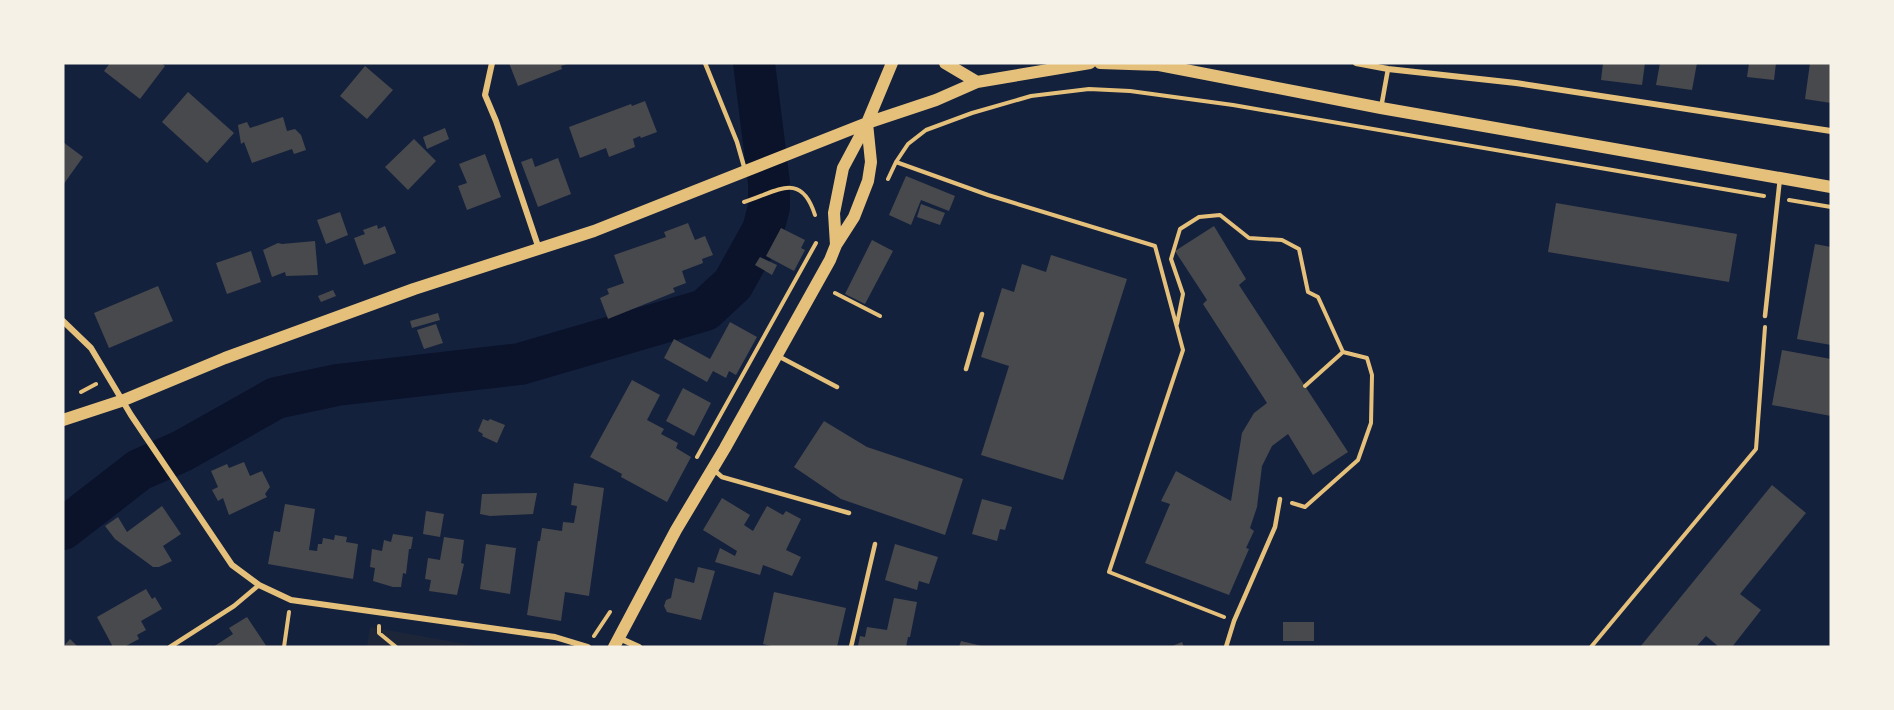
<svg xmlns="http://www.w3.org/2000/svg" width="1894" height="710" font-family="'Alegreya Sans',sans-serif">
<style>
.green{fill:#1d2539}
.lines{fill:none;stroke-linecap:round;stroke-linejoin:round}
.river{stroke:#0b132b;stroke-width:42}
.building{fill:#48494c}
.path{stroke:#e5c07b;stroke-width:4}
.service{stroke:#e5c07b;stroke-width:4.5}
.minor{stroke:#e5c07b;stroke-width:6}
.secondary{stroke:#e5c07b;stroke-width:12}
</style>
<rect width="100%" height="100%" fill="#14213d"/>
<path class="green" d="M370 627 482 647H367Z"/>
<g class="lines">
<path class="river" d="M63 529 139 470 182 451 276 398 337 385 520 364 705 310 733 284 763 230 769 207V183L754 63"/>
</g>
<path class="building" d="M110 63H161L165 66 140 99 104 71Z
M509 63H570L561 66 562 69 518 86Z
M1603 63H1645L1642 85 1601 80Z
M1660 63H1697L1692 90 1656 85Z
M1749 63H1776L1774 80 1747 77Z
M1810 63 1831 64V103L1805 99Z
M365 66 393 90 367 119 340 96Z
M188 92 234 133 207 163 162 122Z
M645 101 657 132 641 138 640 136 633 139 635 147 609 157 606 148 580 158 569 127 631 104 632 106Z
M283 117 287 131 295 129 301 135 306 150 294 154 292 149 252 163 244 142 241 144 238 125 247 122 250 128Z
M445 128 449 139 427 149 423 137Z
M414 139 436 161 408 190 385 167Z
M63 142 83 157 63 185Z
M485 154 501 197 467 210 458 186 467 183 459 164Z
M532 158 535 167 558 158 571 194 538 207 521 162Z
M906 176 955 196 949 211 921 200 911 225 889 215Z
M1556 203 1737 234 1729 282 1548 252Z
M921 204 945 213 940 225 917 217Z
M340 212 348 235 326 244 317 220Z
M688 223 695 240 705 236 713 255 702 259 703 263 682 271 686 283 673 288 675 292 608 319 600 298 609 294 607 289 624 283 614 255 666 237 664 232Z
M377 225 378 229 385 226 396 253 364 265 354 238 365 234 363 230Z
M1214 226 1246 279 1239 285 1348 452 1313 475 1288 434 1272 446 1262 466 1257 507 1250 528 1254 531 1246 548 1249 549 1229 595 1145 563 1170 504 1161 501 1176 471 1231 501 1242 433 1254 413 1267 403 1203 304 1207 300 1175 251Z
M781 228 805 240 801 248 805 250 794 271 766 256Z
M872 240 893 251 865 304 845 294Z
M315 241 318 275 286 276 285 272 272 277 263 250 278 243 282 244Z
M1815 244 1831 247V345L1797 339Z
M251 251 261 282 227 294 216 263Z
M1051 255 1127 279 1063 480 981 455 1009 366 981 357 1002 288 1014 292 1022 264 1046 272Z
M760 257 777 265 772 275 755 265Z
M158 286 173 321 109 348 94 313Z
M333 290 336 296 321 302 318 296Z
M438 313 440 320 412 328 410 321Z
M730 322 757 337 736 375 729 371 726 378 713 371 707 382 664 358 674 339 710 359Z
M436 324 443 343 424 349 417 330Z
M1782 350 1831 359V416L1772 405Z
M632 380 660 395 647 420 664 429 661 434 678 443 676 448 691 457 667 502 621 477 622 474 590 457Z
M683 388 711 403 694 436 666 421Z
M483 419 488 421 490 419 505 425 497 443 482 436 483 434 478 431Z
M824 421 867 447 963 479 945 535 841 499 794 467Z
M244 462 250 476 262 471 270 487 265 494 267 497 229 515 223 498 218 501 212 490 218 487 211 471 227 464 229 468Z
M574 483 604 488 589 596 565 592 561 621 527 615 538 541H540L542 528 562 531 563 522 574 523 577 506 571 505Z
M1772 485 1806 513 1740 594 1761 610 1732 647H1719L1706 636 1696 647H1640Z
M537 493 533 514 490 516 480 514 482 494Z
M722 498 750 515 744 525 753 531 767 506 783 515 786 511 801 519 786 550 801 557 792 576 763 565 760 575 715 562 720 548 735 556 737 551 703 530Z
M982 499 1012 507 1005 530 1000 529 997 541 972 534Z
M285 504 315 509 309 550 317 551 318 544H322L323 538 334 540 335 535 347 537 346 542 358 544 353 579 268 564 274 531 280 532Z
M162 506 181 534 163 546 172 561 159 567H153L115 539 105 526 118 517 127 532Z
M426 511 444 514 440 537 423 534Z
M393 534 413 537 411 549H409L406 574 403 573 401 587H393L373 581 375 568 370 567 372 549 382 551 384 540 391 542Z
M444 537 464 540 461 563 464 564 457 595 429 591 431 580 425 579 428 558 440 560Z
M486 544 516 548 510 594 480 589Z
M895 544 938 557 929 584 919 581 917 590 885 580Z
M698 567 715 571 701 620 667 612 664 606 666 600 671 598 675 578 694 583Z
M146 589 152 599 155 597 162 609 141 621 146 630 137 635 139 639 124 647H113L97 617Z
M774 592 846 608 837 647H775L763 644Z
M894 598 917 602 910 637H908L906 647 858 646 860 636 865 637 867 627 887 630Z
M247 617 267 647H213L233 634 229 628Z
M1283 622H1314V641H1283Z
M70 639 78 647H63Z
M961 641 982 646V647H959Z
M1182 642 1184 647H1170Z"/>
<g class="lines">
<path class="path" d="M896 162 988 195 1155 246 1183 350 1109 572 1224 617
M888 179 896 162 908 144 926 130 972 113 1031 96 1089 89 1130 91 1233 105 1764 196
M1789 200 1831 207
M744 202C778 191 801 171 815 215
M835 293 880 316
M1177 324 1183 294 1171 259 1180 229 1199 217 1220 215 1249 238 1282 240 1299 249 1308 292 1318 297 1343 352 1367 358 1372 375 1371 423 1358 460 1305 507 1292 503
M1305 386 1343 352
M81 392 96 384
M697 457 816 243
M379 626V633L396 647
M594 636 610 612
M284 647 289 612
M1591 647 1756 449 1765 327"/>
<path class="service" d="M705 63 737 142 745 170
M1381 108 1388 69
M1765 316 1780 178
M778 356 837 387
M966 369 982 314
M714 470 722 477 849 513
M170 647 234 606 259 585
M851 647 875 544
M1226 647 1234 621 1275 527 1280 499"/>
<path class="minor" d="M492 63 485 95 496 121 539 249
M1356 63 1388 69 1516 83 1831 131
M63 321 91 348 131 415 232 565 259 585 291 600 555 637 588 647
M619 638 639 647"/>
<path class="secondary" d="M945 63 977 82
M1100 63 1159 65 1381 108 1831 187
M836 245 834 213 843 168 867 123 892 63
M63 420 124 400 225 358 414 289 594 231 867 123 936 100 977 82 1090 63
M614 647 676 530 725 448 830 260 836 245 854 217 868 181 871 162 867 123"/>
</g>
<rect width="1894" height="710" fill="none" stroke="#f6f1e7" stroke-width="129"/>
</svg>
